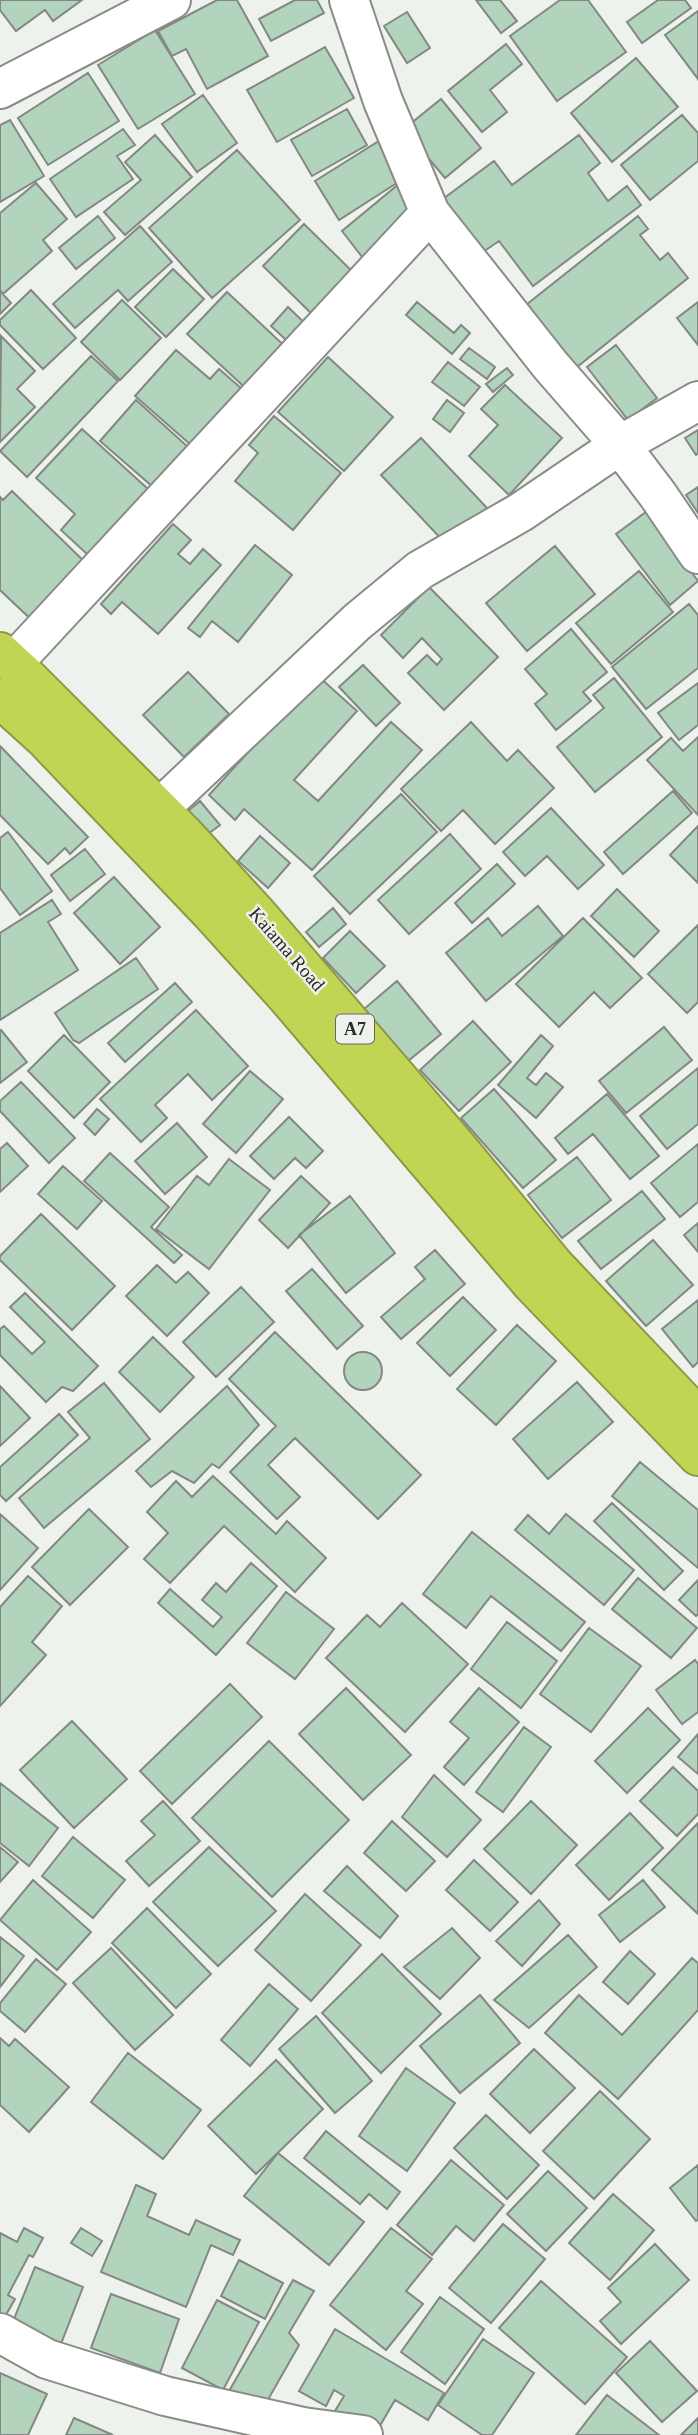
<svg xmlns="http://www.w3.org/2000/svg" width="698" height="2435" font-family="Georgia,serif">
<style>
.building{fill:#b3d4bc;stroke:#838884;stroke-width:2}
.lines{fill:none;stroke-linecap:round;stroke-linejoin:round}
.minor-casing{stroke:#898c87;stroke-width:42}
.highway-casing{stroke:#8c9945;stroke-width:42}
.minor{stroke:#fff;stroke-width:38}
.highway{stroke:#c1d454;stroke-width:38}
.labels{text-anchor:middle;dominant-baseline:central;stroke-width:5;stroke-linejoin:round;paint-order:stroke}
.shield{fill:#eef2ec;stroke:#666764;stroke-width:2}
.shield-label{font-size:18px;font-weight:bold;fill:#2b2c2a}
.street-label{font-size:19px;fill:#2b2c2a;stroke:#eef2ec}
</style>
<rect width="100%" height="100%" fill="#eef2ec"/>
<path class="building" d="M0 0H82L53 21 45 10 16 31 0 10Z
M217 0H237L268 56 207 89 186 49 172 56 158 31Z
M295 0H317L324 13 271 41 259 19Z
M476 0H500L517 21 501 33Z
M560 0H588L626 52 557 101 510 36Z
M658 0H685L691 8 642 43 627 22Z
M698 11V79L665 35Z
M407 12 430 48 407 63 384 26Z
M155 30 195 94 138 129 98 65Z
M506 44 522 64 490 90 507 112 482 132 448 91Z
M325 47 354 98 277 142 247 90Z
M636 58 678 107 612 162 571 113Z
M88 73 119 121 48 165 18 118Z
M203 95 237 143 197 172 162 124Z
M441 99 481 148 445 178 404 129Z
M347 109 367 145 312 176 291 140Z
M682 115 698 133V161L650 200 621 165Z
M10 120 44 176 0 202V125Z
M123 129 135 145 117 156 133 179 76 217 50 179Z
M155 135 192 177 125 235 104 212 141 180 125 162Z
M579 135 600 163 588 173 608 201 627 186 641 205 533 286 499 241 483 252 443 199 494 161 512 185Z
M379 141 403 179 339 220 315 181Z
M237 150 300 220 212 298 149 228Z
M36 183 67 219 43 240 52 251 3 294 0 290V213Z
M400 183 425 213 366 262 342 231Z
M98 216 115 238 76 269 59 248Z
M638 216 648 229 640 235 660 260 668 253 688 278 577 367 526 305Z
M304 224 359 278 318 320 263 266Z
M140 226 172 262 128 301 118 290 75 328 53 304Z
M173 269 204 299 166 337 135 307Z
M31 290 76 338 43 369 0 325V320Z
M0 291 11 303 0 314Z
M227 292 292 353 253 395 187 334Z
M122 300 161 338 120 380 81 342Z
M417 302 454 333 461 325 470 333 452 354 406 315Z
M698 302V345L677 318Z
M288 307 315 333 298 351 271 326Z
M1 336 35 371 17 389 35 407 0 442Z
M616 345 657 398 628 420 587 367Z
M469 348 495 367 487 379 460 359Z
M176 350 210 379 219 369 249 395 199 452 135 396Z
M91 356 118 381 27 477 0 451Z
M328 357 393 417 344 471 278 412Z
M448 362 480 387 464 406 432 382Z
M507 368 513 375 493 392 486 384Z
M505 385 562 438 509 495 469 456 498 425 481 409Z
M136 400 188 447 153 487 100 441Z
M447 400 464 413 450 432 433 419Z
M274 416 341 473 293 530 235 481 258 453 249 445Z
M82 429 159 499 88 555 61 530 75 514 36 478Z
M698 430V453L696 455 685 438Z
M421 438 487 508 447 545 381 475Z
M698 487V513L686 495Z
M12 491 93 570 38 626 0 590V497L3 500Z
M646 512 698 581 670 605 616 534Z
M173 524 191 540 178 554 190 564 203 549 221 565 158 634 122 602 111 614 101 604Z
M255 545 292 575 238 642 212 621 200 637 188 628Z
M555 546 595 594 527 651 486 603Z
M639 571 673 612 611 664 576 623Z
M429 587 498 657 444 710 408 673 427 655 437 665 442 659 422 638 403 658 381 635Z
M689 604 698 615V668L646 709 612 667Z
M571 629 607 672 583 692 591 701 556 730 535 704 547 694 525 669Z
M363 665 400 703 376 726 339 687Z
M188 672 229 714 184 757 143 715Z
M318 676 357 711 294 780 318 801 391 722 422 750 312 870 244 809 235 820 209 795Z
M614 678 662 737 595 792 557 747 604 708 593 695Z
M698 683V725L679 740 658 713Z
M471 722 507 761 518 750 554 788 495 844 463 810 441 831 401 789Z
M698 737V815L647 760 671 738 683 751Z
M0 746 88 837 70 854 65 848 48 864 0 815Z
M673 791 692 813 623 874 604 852Z
M401 794 437 832 350 914 314 876Z
M200 801 220 825 208 834 188 811Z
M551 808 604 865 578 889 547 856 525 876 503 852Z
M698 826V883L670 855Z
M8 832 52 891 20 915 0 888V838Z
M450 834 481 869 409 934 378 900Z
M260 836 290 863 268 888 238 861Z
M85 849 105 874 70 901 51 875Z
M497 864 515 884 472 923 455 903Z
M114 877 160 927 120 964 74 913Z
M617 889 659 931 634 957 591 916Z
M52 900 61 914 48 922 78 970 0 1020V933Z
M538 906 563 936 486 1001 446 953 488 918 502 936Z
M333 908 346 924 319 947 306 932Z
M583 918 642 978 610 1008 594 992 559 1027 516 984Z
M698 925V1002L687 1013 648 974Z
M350 931 385 966 356 993 323 958Z
M136 958 158 989 79 1043 73 1040 55 1013Z
M397 981 441 1034 408 1061 364 1009Z
M175 983 192 1002 125 1062 108 1043Z
M196 1010 248 1066 212 1100 188 1074 155 1105 167 1118 141 1142 100 1099Z
M473 1021 511 1062 459 1111 420 1070Z
M664 1027 692 1060 626 1113 599 1081Z
M1 1030 27 1062 0 1083V1031Z
M64 1035 110 1082 74 1118 28 1071Z
M541 1035 553 1046 527 1078 536 1085 546 1073 563 1087 536 1118 498 1085Z
M698 1068V1124L667 1149 640 1116Z
M250 1071 283 1099 236 1153 203 1124Z
M21 1082 75 1138 49 1163 0 1111V1101Z
M494 1089 556 1160 523 1188 461 1118Z
M607 1094 659 1156 630 1179 593 1134 568 1154 555 1138Z
M97 1109 109 1119 95 1135 84 1124Z
M289 1117 323 1151 306 1168 295 1158 274 1179 250 1156Z
M177 1123 207 1157 165 1194 135 1161Z
M7 1143 28 1166 0 1192V1149Z
M698 1144V1202L680 1217 651 1183Z
M110 1153 169 1207 151 1227 182 1255 174 1263 84 1181Z
M577 1157 611 1200 562 1238 528 1195Z
M229 1159 270 1190 209 1269 156 1229 197 1176 209 1185Z
M63 1166 102 1201 77 1229 38 1194Z
M301 1176 330 1203 288 1248 259 1220Z
M642 1191 665 1219 601 1269 578 1241Z
M350 1196 395 1253 346 1293 299 1235Z
M41 1214 115 1286 72 1330 0 1260V1256Z
M698 1223V1252L684 1235Z
M653 1240 693 1285 646 1326 606 1281Z
M435 1250 465 1284 401 1339 381 1317 425 1279 415 1267Z
M157 1265 176 1283 188 1272 209 1293 167 1336 126 1296Z
M312 1269 363 1326 337 1349 286 1291Z
M241 1287 274 1322 216 1377 183 1342Z
M25 1293 98 1366 73 1391 62 1387 46 1402 0 1355V1329L4 1326 32 1354 45 1342 10 1307Z
M463 1297 496 1330 450 1376 417 1343Z
M698 1300V1362L693 1367 662 1329Z
M517 1325 556 1361 496 1425 457 1389Z
M275 1332 421 1475 378 1519 295 1438 268 1465 300 1497 277 1519 230 1472 276 1426 229 1379Z
M153 1337 194 1377 160 1412 119 1372Z
M344 1371a19 19 0 1 1 38 0a19 19 0 1 1-38 0Z
M577 1382 613 1422 548 1479 513 1439Z
M104 1383 150 1439 44 1528 19 1498 90 1438 68 1412Z
M0 1386 30 1418 0 1446Z
M227 1386 259 1425 219 1468 212 1464 194 1483 172 1471 151 1487 136 1471Z
M59 1414 78 1435 6 1501 0 1495V1467Z
M640 1462 698 1510V1568L612 1496Z
M213 1476 276 1534 287 1521 326 1558 295 1592 224 1526 170 1583 144 1559 168 1533 147 1512 176 1481 192 1497Z
M612 1503 683 1571 664 1590 594 1521Z
M89 1509 128 1547 70 1605 32 1567Z
M0 1514 38 1548 0 1590Z
M566 1514 634 1570 604 1605 515 1530 528 1515 549 1534Z
M472 1532 585 1622 561 1651 491 1596 466 1628 423 1594Z
M251 1563 277 1586 216 1655 158 1603 170 1589 213 1627 222 1617 202 1600 216 1583 226 1592Z
M28 1576 62 1606 32 1642 46 1655 0 1706V1607Z
M638 1578 697 1628 671 1658 612 1609Z
M698 1580V1614L696 1616 679 1600Z
M286 1592 334 1629 295 1679 247 1643Z
M402 1603 468 1664 405 1732 326 1658 367 1615 380 1627Z
M507 1622 557 1661 521 1708 471 1669Z
M589 1628 641 1666 591 1732 540 1694Z
M695 1660 698 1664V1712L682 1724 656 1690Z
M230 1684 262 1717 172 1804 140 1771Z
M346 1688 411 1755 363 1800 299 1734Z
M479 1688 519 1722 464 1785 444 1767 469 1738 450 1722Z
M648 1708 680 1740 627 1793 595 1761Z
M72 1721 127 1779 74 1828 20 1770Z
M524 1727 551 1747 503 1812 476 1792Z
M698 1734V1774L678 1757Z
M269 1741 349 1820 272 1897 192 1818Z
M673 1767 698 1791V1814L677 1836 640 1801Z
M434 1775 481 1820 447 1857 402 1817Z
M0 1783 58 1828 29 1866 0 1843Z
M163 1801 200 1841 149 1886 126 1861 155 1835 141 1821Z
M531 1801 577 1845 531 1894 484 1849Z
M630 1813 663 1848 609 1900 576 1865Z
M392 1821 435 1861 406 1891 364 1853Z
M698 1823V1914L652 1870Z
M73 1837 125 1880 93 1918 42 1876Z
M0 1847 18 1862 0 1882Z
M209 1847 276 1911 218 1966 153 1902Z
M474 1860 518 1902 490 1931 446 1890Z
M347 1866 398 1916 380 1938 324 1891Z
M33 1880 91 1932 57 1970 0 1920Z
M643 1880 665 1907 620 1942 599 1915Z
M305 1894 361 1945 311 2001 255 1950Z
M539 1900 560 1924 522 1966 496 1941Z
M147 1908 211 1974 176 2008 112 1943Z
M452 1928 480 1958 440 1999 404 1967Z
M568 1935 597 1967 529 2028 494 2000Z
M0 1937 24 1956 0 1987Z
M111 1948 173 2015 135 2050 73 1983Z
M630 1951 655 1974 628 2004 603 1982Z
M382 1954 441 2014 381 2073 322 2013Z
M692 1958 698 1963V2010L618 2099 545 2033 579 1995 622 2035Z
M36 1959 66 1984 25 2032 0 2011V2003Z
M269 1984 298 2009 250 2066 221 2040Z
M480 1995 520 2043 460 2093 420 2046Z
M316 2016 372 2081 335 2113 279 2049Z
M0 2038 9 2046 15 2039 69 2087 29 2132 0 2105Z
M534 2049 575 2088 530 2133 490 2094Z
M128 2053 201 2110 163 2159 91 2102Z
M276 2060 323 2109 256 2174 208 2126Z
M406 2068 455 2103 407 2171 359 2136Z
M600 2091 650 2139 594 2199 543 2151Z
M486 2115 539 2165 507 2199 454 2148Z
M326 2131 400 2192 387 2209 369 2194 360 2204 304 2158Z
M278 2153 364 2222 329 2265 244 2196Z
M451 2160 504 2205 474 2241 456 2226 432 2255 397 2225Z
M698 2165V2220L696 2221 670 2188Z
M548 2171 587 2208 546 2251 507 2214Z
M136 2185 156 2194 147 2216 189 2235 196 2220 240 2240 233 2255 211 2245 186 2307 101 2272Z
M613 2194 654 2230 610 2280 569 2243Z
M503 2224 545 2259 491 2323 449 2288Z
M24 2228 43 2238 33 2257 29 2255 8 2295 15 2299 3 2320 0 2319V2233L17 2242Z
M81 2228 102 2241 92 2256 71 2243Z
M391 2228 432 2259 406 2291 423 2304 386 2350 330 2305Z
M655 2244 689 2280 621 2344 600 2321 621 2302 608 2288Z
M239 2260 283 2283 265 2319 221 2296Z
M35 2267 83 2287 59 2349 10 2329Z
M293 2280 314 2291 289 2333 299 2345 261 2412 228 2393Z
M541 2281 627 2357 585 2404 499 2328Z
M111 2294 179 2319 160 2373 91 2348Z
M440 2297 484 2329 445 2384 401 2352Z
M217 2300 259 2322 223 2390 182 2368Z
M335 2329 444 2393 428 2420 395 2400 378 2429 332 2416 344 2396 334 2390 326 2406 299 2391Z
M483 2339 534 2373 492 2435H482L438 2405Z
M650 2341 697 2391 662 2422 616 2373Z
M0 2373 47 2394 28 2435H0Z
M607 2395 659 2435H576Z
M74 2418 113 2435H66Z
M698 2418V2435H681Z"/>
<g class="lines">
<defs>
<path id="minor" d="M349 0 383 101 430 213 551 366 620 445 658 495 698 554
M0 89 171 0
M13 663 430 213
M159 809 357 622 420 570 521 512 620 445 698 401
M0 2333 47 2359 165 2396 303 2427 363 2435"/>
<path id="highway" d="M0 652 26 676 184 834 257 914 457 1147 555 1266 698 1417
M0 698 45 739 211 913 287 997 532 1284 698 1456"/>
</defs>
<use href="#minor" class="minor-casing"/>
<use href="#highway" class="highway-casing"/>
<use href="#minor" class="minor"/>
<use href="#highway" class="highway"/>
</g>
<g class="labels">
<rect class="shield" x="336" y="1014.5" width="38" height="29" rx="5"/>
<g class="shield-label">
<text x="355" y="1029">A7</text>
</g>
<g class="street-label">
<text transform="translate(287 949) rotate(49)">Kaiama Road</text>
</g>
</g>
</svg>
